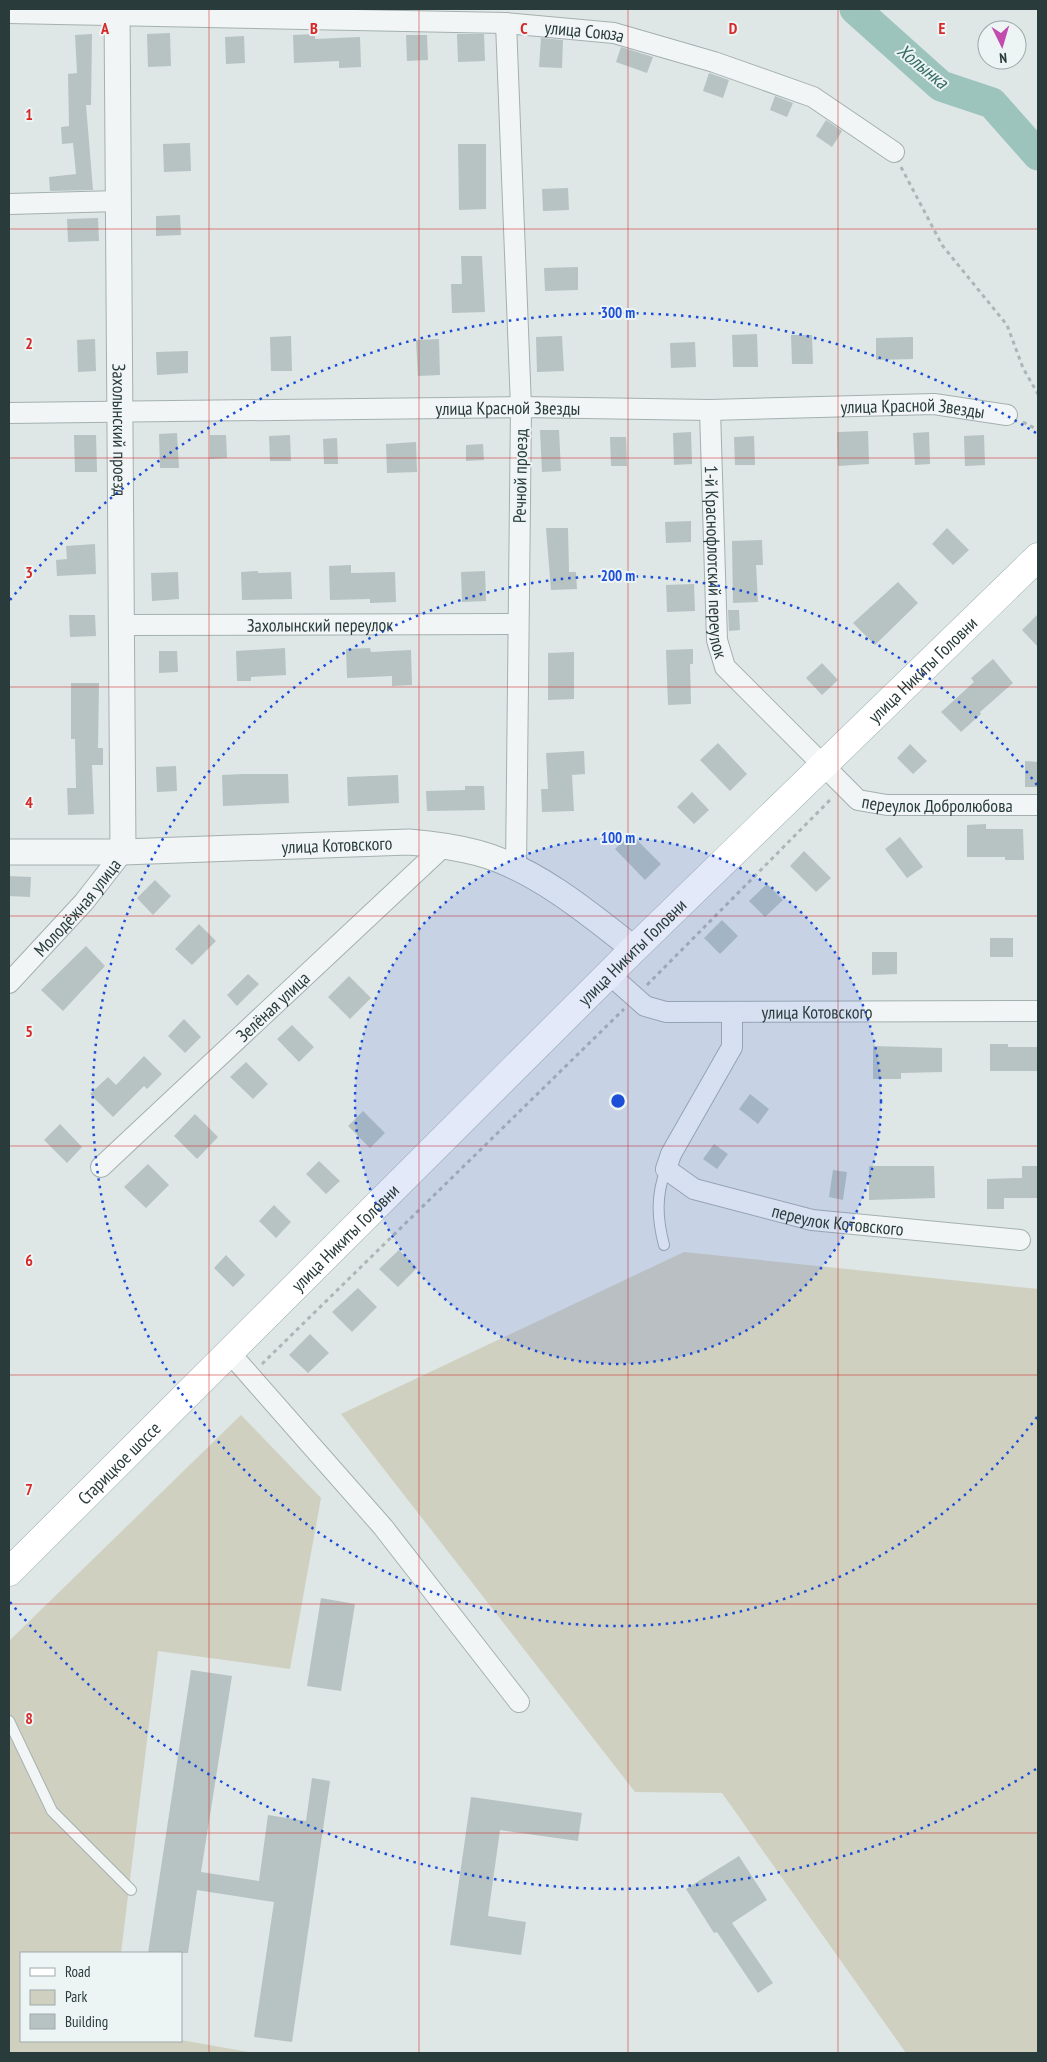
<svg xmlns="http://www.w3.org/2000/svg" width="1047" height="2062" font-family="'PT Sans Narrow',sans-serif">
<style>
.green{fill:#cfd0c0}
.lines{fill:none;stroke-linecap:round;stroke-linejoin:round}
.river{stroke:#9cc4bd;stroke-width:31}
.building{fill:#b6c3c2}
.service-casing{stroke:#a4b0af;stroke-width:12}
.minor-casing{stroke:#a4b0af;stroke-width:22}
.tertiary-casing{stroke:#a4b0af;stroke-width:27}
.primary-casing{stroke:#9fb1b0;stroke-width:29}
.path{stroke:#adb6b6;stroke-width:3;stroke-dasharray:4 4;stroke-linecap:butt}
.service{stroke:#f1f5f5;stroke-width:10}
.minor{stroke:#f1f5f5;stroke-width:20}
.tertiary{stroke:#f1f5f5;stroke-width:25}
.primary{stroke:#fff;stroke-width:28}
.grid{fill:none;stroke:#d62828;stroke-width:1;stroke-opacity:0.55}
.ring{fill:none;stroke:#1d4ed8;stroke-width:2.5;stroke-dasharray:2.5 5}
.labels{text-anchor:middle;dominant-baseline:central;stroke-width:4;stroke-linejoin:round;paint-order:stroke}
.street-label{font-size:18px;fill:#293c3b;stroke:#edf4f4}
.water-label{font-size:19px;font-style:italic;fill:#366c66;stroke:#edf4f4}
.grid-label{font-size:16px;text-anchor:middle;font-weight:bold;fill:#d62828;stroke:#edf4f4;stroke-width:4;stroke-linejoin:round;paint-order:stroke}
.centre{fill:#1d4ed8;stroke:#edf4f4;stroke-width:2.5}
.ring-label{font-size:15px;text-anchor:middle;font-weight:bold;fill:#1d4ed8;stroke:#edf4f4;stroke-width:4;stroke-linejoin:round;paint-order:stroke}
</style>
<rect width="100%" height="100%" fill="#dee6e6"/>
<path class="green" d="M684 1252 1038 1289V2053H906L722 1793 635 1792 341 1414Z
M241 1415 321 1498 290 1669 158 1651 121 1953H21V2041L181 2040 254 2053H9V1641Z"/>
<g class="lines">
<path class="river" d="M855 9 941 86 992 103 1038 155"/>
</g>
<path class="building" d="M170 33 171 66 148 67 147 34Z
M92 34 91 105H86L93 190 50 191 49 177 76 174 73 143 62 144 61 127 69 126 68 74 77 73 75 35Z
M315 34V39L360 37 361 67 339 68V61L294 63 293 35Z
M457 34H484L485 61 458 62Z
M406 35H427L428 60 407 61Z
M244 36 245 63 226 64 225 37Z
M541 38 563 40 562 68 539 67Z
M621 47 653 57 647 73 616 62Z
M709 73 729 80 723 98 703 91Z
M775 96 793 103 787 117 770 110Z
M826 120 842 131 832 147 816 136Z
M190 143 191 171 164 172 163 144Z
M458 144H486V209L459 210Z
M568 188 569 210 543 211 542 189Z
M180 215 181 235 156 236V216Z
M98 218 99 241 68 242 67 219Z
M461 256H482L485 312 452 313 451 284H462Z
M578 267V290L545 291 544 268Z
M757 334 758 367H733L732 335Z
M791 335H812L813 364H792Z
M291 336 292 371H271L270 337Z
M562 336 564 371 537 372 536 337Z
M913 337V359L876 360V338Z
M95 339 96 371 78 372 77 340Z
M439 339 440 375 418 376 416 340Z
M695 342 696 367 671 368 670 343Z
M188 351V373L157 375 156 352Z
M540 430H559L561 471 542 472Z
M868 431 869 464 838 466 837 432Z
M691 432 692 464 674 465 673 433Z
M929 432 930 464 915 465 913 433Z
M177 433 179 468H160L159 434Z
M74 435H96L97 472H75Z
M210 435H226L227 458 210 459Z
M290 435 291 461H270L269 436Z
M984 435 985 465 965 466 964 436Z
M754 436 755 465H735L734 437Z
M610 437H626L627 466H611Z
M337 438 338 464H324L323 439Z
M416 442 417 472 387 473 386 444Z
M483 444 484 460 466 461V445Z
M691 521V542L666 543 665 522Z
M546 528H568L569 572H576L577 589 551 590Z
M947 528 969 550 953 565 932 544Z
M762 540 763 565H756L758 602 733 603 732 541Z
M95 544 96 574 57 576 56 560 67 559 66 546Z
M351 565V573L395 572 396 602 370 603V599L330 600 329 566Z
M258 571V573L291 572 292 599 242 600 241 572Z
M485 571 486 601 462 602 461 572Z
M178 572 179 599 152 601 151 573Z
M898 582 918 603 875 645 853 623Z
M694 584 695 611 667 612 666 585Z
M728 610H739L740 630 729 631Z
M1038 614V647L1022 630Z
M69 615H95L96 636 70 637Z
M285 648 286 675 251 677V681H237L236 651Z
M370 648 371 652 411 650 412 685 392 686V676L347 678 346 649Z
M693 649V664H690L691 704 668 705 666 650Z
M159 651H177L178 672 159 673Z
M574 652V699L548 700V653Z
M993 659 1013 683 980 712 981 714 961 732 941 712 974 682 971 678Z
M822 663 838 680 822 695 806 678Z
M71 683H99L98 748H103V765H92L94 814 68 815 67 788H76L75 739H71Z
M718 743 747 774 730 791 700 760Z
M910 744 927 761 913 774 897 758Z
M584 751 585 774 572 775 574 811 542 812 541 789H548L546 753Z
M1025 761 1038 762V787H1025Z
M176 766 177 791 157 792 156 767Z
M243 774H288L289 803 223 806 222 775Z
M398 775 399 803 348 806 347 777Z
M465 786H484L485 810 427 811 426 791 465 790Z
M692 792 709 810 694 824 677 807Z
M986 824V829H1023L1024 860H1005V857H967V825Z
M631 834 661 864 645 880 615 849Z
M900 837 923 867 907 878 885 849Z
M804 851 831 878 816 892 790 866Z
M9 876 31 877 30 897 9 896Z
M155 880 171 896 153 915 137 898Z
M767 884 783 900 765 917 749 901Z
M722 920 738 936 720 954 704 938Z
M199 924 216 941 192 965 175 949Z
M990 938H1013V957H990Z
M86 946 105 966 63 1011 41 990Z
M872 952H897V974L872 975Z
M248 974 259 984 237 1006 227 995Z
M349 976 371 998 350 1019 328 997Z
M184 1019 201 1037 185 1053 168 1036Z
M292 1025 314 1047 299 1062 277 1039Z
M990 1044H1008V1047H1038V1071H990Z
M873 1046 942 1048V1072L901 1073V1079H873Z
M144 1056 162 1074 147 1089 144 1086 113 1117 90 1094 108 1077 116 1085Z
M246 1062 268 1084 253 1099 230 1077Z
M750 1094 769 1109 758 1124 739 1109Z
M363 1111 385 1133 370 1148 348 1126Z
M195 1114 218 1137 197 1159 174 1136Z
M60 1124 82 1147 67 1163 44 1140Z
M714 1144 728 1154 717 1169 703 1159Z
M319 1161 340 1181 326 1194 306 1174Z
M148 1164 169 1185 146 1208 124 1187Z
M869 1166H934L935 1198 869 1200Z
M1022 1166H1038V1198H1004V1209H987V1179L1022 1178Z
M833 1170 847 1172 843 1200 829 1197Z
M274 1205 291 1222 276 1238 259 1221Z
M399 1250 417 1268 398 1287 379 1269Z
M226 1255 245 1275 233 1287 214 1268Z
M358 1288 377 1307 352 1332 332 1312Z
M310 1334 329 1353 308 1373 289 1355Z
M321 1598 355 1604 341 1691 307 1686Z
M191 1670 232 1676 201 1872 259 1881 268 1815 306 1821 312 1778 330 1781 292 2042 254 2037 274 1902 197 1890 188 1953H148Z
M471 1797 582 1813 578 1841 500 1830 488 1916 526 1922 521 1955 450 1945Z
M739 1856 767 1900 732 1923 773 1983 758 1993 717 1932 714 1933 686 1889Z"/>
<g class="lines">
<defs>
<path id="service" d="M664 1245C657 1218 656 1195 666 1169
M9 1721 52 1811 131 1890"/>
<g id="minor">
<path id="s1" d="M9 13 506 23 614 33 714 62 813 97 894 152"/>
<path d="M506 23 521 407 516 868"/>
<path d="M9 204 119 201"/>
<path id="s2" d="M710 410 717 640 725 667 858 800 887 805H1038"/>
<path id="s3" d="M9 413 521 407 710 410 934 404 1007 415"/>
<path id="s4" d="M121 625 518 624"/>
<path id="s5" d="M609 974 645 1006 666 1012 1038 1011"/>
<path id="s6" d="M9 983 84 902 123 852"/>
<path id="s7" d="M732 1012V1047L671 1154 666 1169 694 1189 812 1220 1020 1240"/>
<path id="s8" d="M101 1167 445 845"/>
<path d="M230 1353 383 1527 519 1702"/>
</g>
<g id="tertiary">
<path id="s9" d="M117 9 123 852"/>
<path id="s10" d="M9 852H123L409 842C433 844 455 847 478 853 534 868 589 913 634 949"/>
</g>
<g id="primary">
<path id="s11" d="M9 1572 634 949 1038 557"/>
</g>
</defs>
<use href="#service" class="service-casing"/>
<use href="#minor" class="minor-casing"/>
<use href="#tertiary" class="tertiary-casing"/>
<use href="#primary" class="primary-casing"/>
<path class="path" d="M901 167 942 245 1007 325 1023 368 1038 394
M1023 422 1038 430
M647 985 831 799
M262 1364 624 1009"/>
<use href="#service" class="service"/>
<use href="#minor" class="minor"/>
<use href="#tertiary" class="tertiary"/>
<use href="#primary" class="primary"/>
</g>
<path class="grid" d="M209 9V2053M419 9V2053M628 9V2053M838 9V2053M9 229H1038M9 458H1038M9 687H1038M9 916H1038M9 1146H1038M9 1375H1038M9 1604H1038M9 1833H1038"/>
<circle cx="618" cy="1101" r="263" fill="#1d4ed8" fill-opacity=".12"/>
<g class="ring">
<circle cx="618" cy="1101" r="263"/>
<path d="M1037 1417A525 525 0 1 1 1037 785"/>
<path d="M1036 1769A788 788 0 0 1 10 1602M10 600A788 788 0 0 1 1036 433"/>
</g>
<g class="labels">
<g class="street-label">
<text stroke="none"><textPath href="#s1" startOffset="576">улица Союза</textPath></text>
<text stroke="none"><textPath href="#s3" startOffset="499">улица Красной Звезды</textPath></text>
<text stroke="none"><textPath href="#s3" startOffset="904">улица Красной Звезды</textPath></text>
<text stroke="none"><textPath href="#s9" startOffset="421">Захолынский проезд</textPath></text>
<text transform="translate(520 476) rotate(-89)">Речной проезд</text>
<text stroke="none"><textPath href="#s2" startOffset="152">1-й Краснофлотский переулок</textPath></text>
<text stroke="none"><textPath href="#s4" startOffset="199">Захолынский переулок</textPath></text>
<text stroke="none"><textPath href="#s11" startOffset="1284">улица Никиты Головни</textPath></text>
<text stroke="none"><textPath href="#s2" startOffset="526">переулок Добролюбова</textPath></text>
<text stroke="none"><textPath href="#s10" startOffset="328">улица Котовского</textPath></text>
<text stroke="none"><textPath href="#s6" startOffset="102">Молодёжная улица</textPath></text>
<text stroke="none"><textPath href="#s11" startOffset="879">улица Никиты Головни</textPath></text>
<text stroke="none"><textPath href="#s8" startOffset="235">Зелёная улица</textPath></text>
<text stroke="none"><textPath href="#s5" startOffset="221">улица Котовского</textPath></text>
<text stroke="none"><textPath href="#s7" startOffset="356">переулок Котовского</textPath></text>
<text stroke="none"><textPath href="#s11" startOffset="474">улица Никиты Головни</textPath></text>
<text stroke="none"><textPath href="#s11" startOffset="155">Старицкое шоссе</textPath></text>
</g>
<g class="water-label">
<text transform="translate(923 66) rotate(39)">Холынка</text>
</g>
</g>
<g class="grid-label">
<text x="105" y="34">A</text>
<text x="314" y="34">B</text>
<text x="524" y="34">C</text>
<text x="733" y="34">D</text>
<text x="942" y="34">E</text>
<text x="29" y="120">1</text>
<text x="29" y="349">2</text>
<text x="29" y="578">3</text>
<text x="29" y="808">4</text>
<text x="29" y="1037">5</text>
<text x="29" y="1266">6</text>
<text x="29" y="1495">7</text>
<text x="29" y="1724">8</text>
</g>
<circle cx="618" cy="1101" r="8" class="centre"/>
<g class="ring-label">
<text x="618" y="318">300 m</text>
<text x="618" y="581">200 m</text>
<text x="618" y="843">100 m</text>
</g>
<rect width="1047" height="2062" fill="none" stroke="#293c3b" stroke-width="20"/>
<rect x="20" y="1952" width="162" height="90" fill="#edf4f4" stroke="#9faaaa"/>
<rect x="30" y="1968" width="25" height="8" fill="#ffffff" stroke="#9faaaa"/>
<text x="65" y="1977" font-size="15" fill="#293c3b">Road</text>
<rect x="30" y="1990" width="25" height="15" fill="#cfd0c0" stroke="#9faaaa"/>
<text x="65" y="2002" font-size="15" fill="#293c3b">Park</text>
<rect x="30" y="2014" width="25" height="15" fill="#b6c3c2" stroke="#9faaaa"/>
<text x="65" y="2027" font-size="15" fill="#293c3b">Building</text>
<g transform="translate(1002 45) rotate(175)"><circle r="24" fill="#edf4f4" stroke="#9faaaa"/>
<path d="M0-4L9 19L0 12L-9 19Z" fill="#c24cae"/>
<text y="-8" font-size="14" font-weight="bold" text-anchor="middle" fill="#293c3b">N</text>
</g>
</svg>
